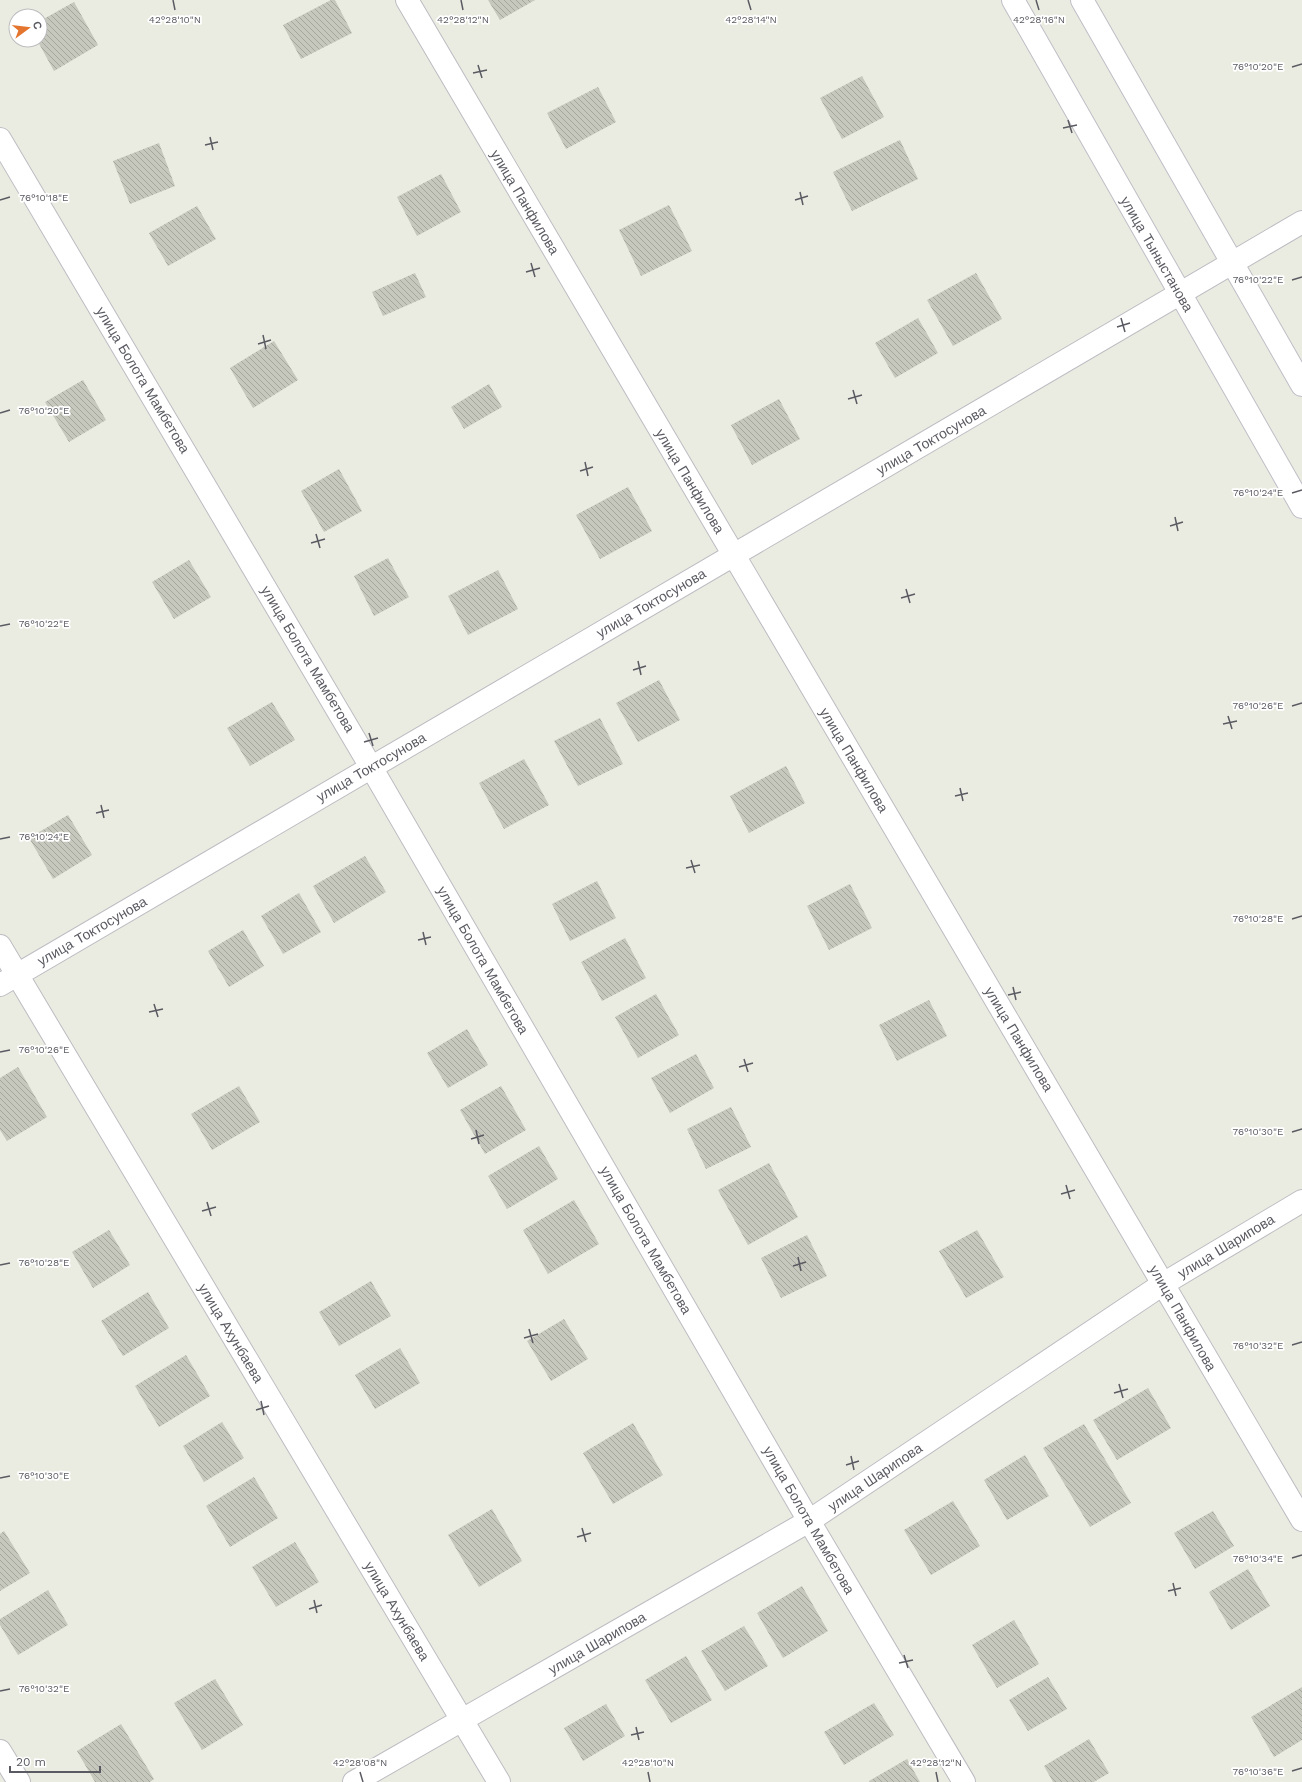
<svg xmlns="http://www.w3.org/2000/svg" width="1302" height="1782" font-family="'Work Sans',sans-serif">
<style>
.building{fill:url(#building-back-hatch)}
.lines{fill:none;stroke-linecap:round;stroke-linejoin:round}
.street-casing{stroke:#bcbcc3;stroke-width:24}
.secondary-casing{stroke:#bebec7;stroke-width:24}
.street{stroke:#fff;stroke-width:22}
.secondary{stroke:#fff;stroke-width:22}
.ticks{fill:none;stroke:#5a5b62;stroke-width:1.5}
.labels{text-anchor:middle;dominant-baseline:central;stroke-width:3.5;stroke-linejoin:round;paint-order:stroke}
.street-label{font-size:14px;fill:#5a5b62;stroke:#fff}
.ticks-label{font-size:10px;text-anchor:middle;fill:#5a5b62;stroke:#fff;stroke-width:3.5;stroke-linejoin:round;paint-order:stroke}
</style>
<defs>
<pattern id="building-back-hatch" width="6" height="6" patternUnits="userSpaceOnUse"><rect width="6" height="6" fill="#c7c8bd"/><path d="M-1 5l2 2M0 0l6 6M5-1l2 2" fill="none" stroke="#a5a59d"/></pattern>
</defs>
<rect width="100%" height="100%" fill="#ebece1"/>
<path class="building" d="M331 0H335L352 33 301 59 283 25Z
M488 0H535L500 20Z
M74 2 98 45 54 71 37 40H40V21Z
M862 76 884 117 842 139 820 98Z
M598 87 616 122 566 149 547 113Z
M900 140 918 179 852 211 833 172Z
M159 143 175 186 130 204 113 161Z
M441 174 461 212 417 236 397 197Z
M669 205 692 251 641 276 619 230Z
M197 206 216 239 168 266 149 233Z
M415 273 426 297 383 316 372 292Z
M976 273 1002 319 953 346 927 300Z
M918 318 938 353 895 378 875 343Z
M274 341 298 380 253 408 230 368Z
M83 380 106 420 69 442 45 402Z
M489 384 502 407 464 429 451 407Z
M779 399 800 439 752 465 731 425Z
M339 469 362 511 324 532 301 491Z
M628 487 652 531 600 559 576 515Z
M388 558 409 597 374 616 354 576Z
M189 560 211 597 174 619 152 582Z
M498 570 518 609 468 635 448 596Z
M659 680 680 720 638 742 616 703Z
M272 702 295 740 250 766 227 728Z
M600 718 623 764 578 786 554 741Z
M524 759 549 805 504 829 479 783Z
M786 766 805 803 749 833 730 796Z
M68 815 92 855 53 879 29 838Z
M365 856 386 892 334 923 313 886Z
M597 881 616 918 570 941 552 904Z
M850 884 872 928 829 950 807 906Z
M299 893 321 932 283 954 261 916Z
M243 930 264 966 229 987 208 951Z
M625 938 646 978 602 1001 581 962Z
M656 994 679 1035 638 1058 615 1017Z
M929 1000 947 1036 897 1061 879 1025Z
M467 1029 488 1065 448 1088 427 1053Z
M696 1054 714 1088 670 1113 651 1078Z
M18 1067 47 1117 7 1141 0 1130V1078Z
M239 1086 260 1122 212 1150 191 1114Z
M501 1086 526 1130 485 1154 460 1110Z
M731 1107 751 1147 706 1169 687 1129Z
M539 1146 558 1179 507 1209 488 1176Z
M769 1163 798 1217 748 1245 718 1190Z
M574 1200 599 1244 548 1274 523 1230Z
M109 1230 130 1265 93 1288 72 1252Z
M977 1230 1004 1277 966 1298 939 1251Z
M807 1235 827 1276 781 1298 761 1258Z
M371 1281 391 1316 339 1346 319 1312Z
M148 1292 169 1328 123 1356 101 1321Z
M564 1319 588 1359 551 1381 527 1341Z
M400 1348 420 1383 375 1409 355 1375Z
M186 1355 210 1396 159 1427 135 1386Z
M1148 1388 1171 1428 1117 1460 1093 1420Z
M222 1422 244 1458 204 1482 183 1446Z
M633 1423 663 1475 613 1504 583 1453Z
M1084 1424 1131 1503 1090 1527 1043 1448Z
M1025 1455 1049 1496 1007 1520 984 1480Z
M254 1477 278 1518 230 1547 206 1506Z
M953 1501 980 1546 931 1575 904 1530Z
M492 1509 522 1561 479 1587 448 1535Z
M1213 1511 1234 1546 1195 1569 1174 1533Z
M4 1531 30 1573 0 1591V1534Z
M295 1542 319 1582 276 1607 252 1567Z
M1248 1569 1270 1606 1231 1630 1209 1592Z
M802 1586 828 1631 783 1658 757 1613Z
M48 1590 68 1625 18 1655 0 1625V1619Z
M1014 1620 1039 1664 997 1688 972 1645Z
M744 1626 768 1666 725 1691 701 1651Z
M686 1656 712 1700 671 1723 645 1680Z
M1048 1677 1067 1709 1028 1731 1009 1700Z
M215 1679 243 1725 202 1750 174 1703Z
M1302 1687V1740L1274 1757 1251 1717Z
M874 1703 894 1735 844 1765 824 1732Z
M606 1704 625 1736 583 1761 564 1728Z
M121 1724 154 1779 150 1782H95L77 1751Z
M1089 1739 1109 1773 1094 1782H1053L1044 1766Z
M907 1759 920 1782H870L869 1781Z"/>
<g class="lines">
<defs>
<path id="street" d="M407 0 1302 1520
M0 139 371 767 809 1521 964 1782
M0 946 499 1782
M0 985 1302 222
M0 1751 19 1782
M354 1782 809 1521 1163 1284 1302 1201"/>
<path id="secondary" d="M1013 0 1302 507
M1082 0 1302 385"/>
</defs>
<use href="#street" class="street-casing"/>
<use href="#secondary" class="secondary-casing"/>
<use href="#street" class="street"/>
<use href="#secondary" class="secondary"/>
</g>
<path class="ticks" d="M173 0 175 10M461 0 463 10M748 0 751 10M1036 0 1039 10M478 65 482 78M1292 67 1302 64M473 73 487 70M1068 120 1072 133M1063 128 1077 125M210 137 213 150M205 145 218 142M800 192 803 205M0 200 10 197M795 200 808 196M531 263 535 277M526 272 540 268M1292 280 1302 277M1121 318 1125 332M1117 327 1130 323M263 335 266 349M258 344 271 340M853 390 857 404M848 399 862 395M0 413 10 410M585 462 588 476M580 471 593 467M1292 493 1302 490M1175 517 1178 531M1170 526 1183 522M316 534 320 548M311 543 325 539M906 589 910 603M901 598 915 594M0 626 10 624M638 661 641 675M633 670 646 666M1292 706 1302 703M1228 716 1232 729M1223 724 1237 721M369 733 373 746M364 742 378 738M960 788 963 801M955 796 968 793M101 805 104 818M96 813 109 810M0 839 10 837M691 860 695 873M686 868 700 865M1292 919 1302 916M423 932 426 945M418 940 431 937M1013 987 1016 1000M1008 995 1021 992M154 1004 158 1017M149 1012 163 1009M0 1052 10 1050M744 1059 748 1072M739 1067 753 1063M476 1130 479 1144M1292 1132 1302 1129M471 1139 484 1135M1066 1185 1070 1199M1061 1194 1075 1190M207 1202 211 1216M202 1211 216 1207M798 1257 801 1271M0 1265 10 1263M793 1266 806 1262M529 1329 533 1343M524 1338 538 1334M1292 1345 1302 1342M1119 1384 1123 1398M1114 1393 1128 1389M261 1401 264 1415M256 1410 269 1406M851 1456 854 1470M846 1465 859 1461M0 1478 10 1476M582 1528 586 1542M577 1537 591 1533M1292 1558 1302 1555M1173 1583 1176 1596M1168 1591 1181 1588M314 1600 317 1613M309 1609 322 1605M904 1655 908 1668M899 1663 913 1660M0 1691 10 1689M636 1727 639 1740M631 1735 644 1732M1292 1771 1302 1768M360 1772 363 1782M648 1772 650 1782M936 1772 938 1782"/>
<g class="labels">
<g class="street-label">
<text transform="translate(525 202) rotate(59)">улица Панфилова</text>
<text transform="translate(1157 254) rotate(60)">улица Тыныстанова</text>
<text transform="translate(143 380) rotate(59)">улица Болота Мамбетова</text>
<text transform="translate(931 440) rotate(-30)">улица Токтосунова</text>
<text transform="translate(690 481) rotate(59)">улица Панфилова</text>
<text transform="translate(651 603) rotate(-30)">улица Токтосунова</text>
<text transform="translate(308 659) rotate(59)">улица Болота Мамбетова</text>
<text transform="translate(854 760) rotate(59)">улица Панфилова</text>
<text transform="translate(371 767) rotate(-30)">улица Токтосунова</text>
<text transform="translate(92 931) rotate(-30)">улица Токтосунова</text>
<text transform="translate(483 960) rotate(60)">улица Болота Мамбетова</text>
<text transform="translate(1019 1039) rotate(59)">улица Панфилова</text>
<text transform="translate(646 1240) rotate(60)">улица Болота Мамбетова</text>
<text transform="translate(1226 1246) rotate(-31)">улица Шарипова</text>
<text transform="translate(1183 1318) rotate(60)">улица Панфилова</text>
<text transform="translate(231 1333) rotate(59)">улица Ахунбаева</text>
<text transform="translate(875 1477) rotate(-34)">улица Шарипова</text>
<text transform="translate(809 1520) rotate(60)">улица Болота Мамбетова</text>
<text transform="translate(397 1611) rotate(59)">улица Ахунбаева</text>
<text transform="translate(597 1643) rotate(-30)">улица Шарипова</text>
</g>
</g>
<g class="ticks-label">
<text x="175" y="23">42°28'10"N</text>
<text x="463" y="23">42°28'12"N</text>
<text x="751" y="23">42°28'14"N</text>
<text x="1039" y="23">42°28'16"N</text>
<text x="1258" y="70">76°10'20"E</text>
<text x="44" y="201">76°10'18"E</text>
<text x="1258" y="283">76°10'22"E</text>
<text x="44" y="414">76°10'20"E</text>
<text x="1258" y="496">76°10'24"E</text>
<text x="44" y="627">76°10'22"E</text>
<text x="1258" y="709">76°10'26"E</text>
<text x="44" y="840">76°10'24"E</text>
<text x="1258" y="922">76°10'28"E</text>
<text x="44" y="1053">76°10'26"E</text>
<text x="1258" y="1135">76°10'30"E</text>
<text x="44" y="1266">76°10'28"E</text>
<text x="1258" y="1349">76°10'32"E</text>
<text x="44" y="1479">76°10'30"E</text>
<text x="1258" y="1562">76°10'34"E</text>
<text x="44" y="1692">76°10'32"E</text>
<text x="360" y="1766">42°28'08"N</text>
<text x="648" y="1766">42°28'10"N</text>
<text x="936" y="1766">42°28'12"N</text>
<text x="1258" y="1775">76°10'36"E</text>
</g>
<g transform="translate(28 28) rotate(75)"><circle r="19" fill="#ffffff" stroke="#bdbdc0"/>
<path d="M0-3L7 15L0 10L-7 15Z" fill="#e4752f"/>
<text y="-6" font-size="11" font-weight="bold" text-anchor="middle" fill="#5a5b62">С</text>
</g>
<path d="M10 1766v6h90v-6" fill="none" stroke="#5a5b62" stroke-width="2"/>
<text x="16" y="1766" font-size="12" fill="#5a5b62" stroke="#ffffff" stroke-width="3" paint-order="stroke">20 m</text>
</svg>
